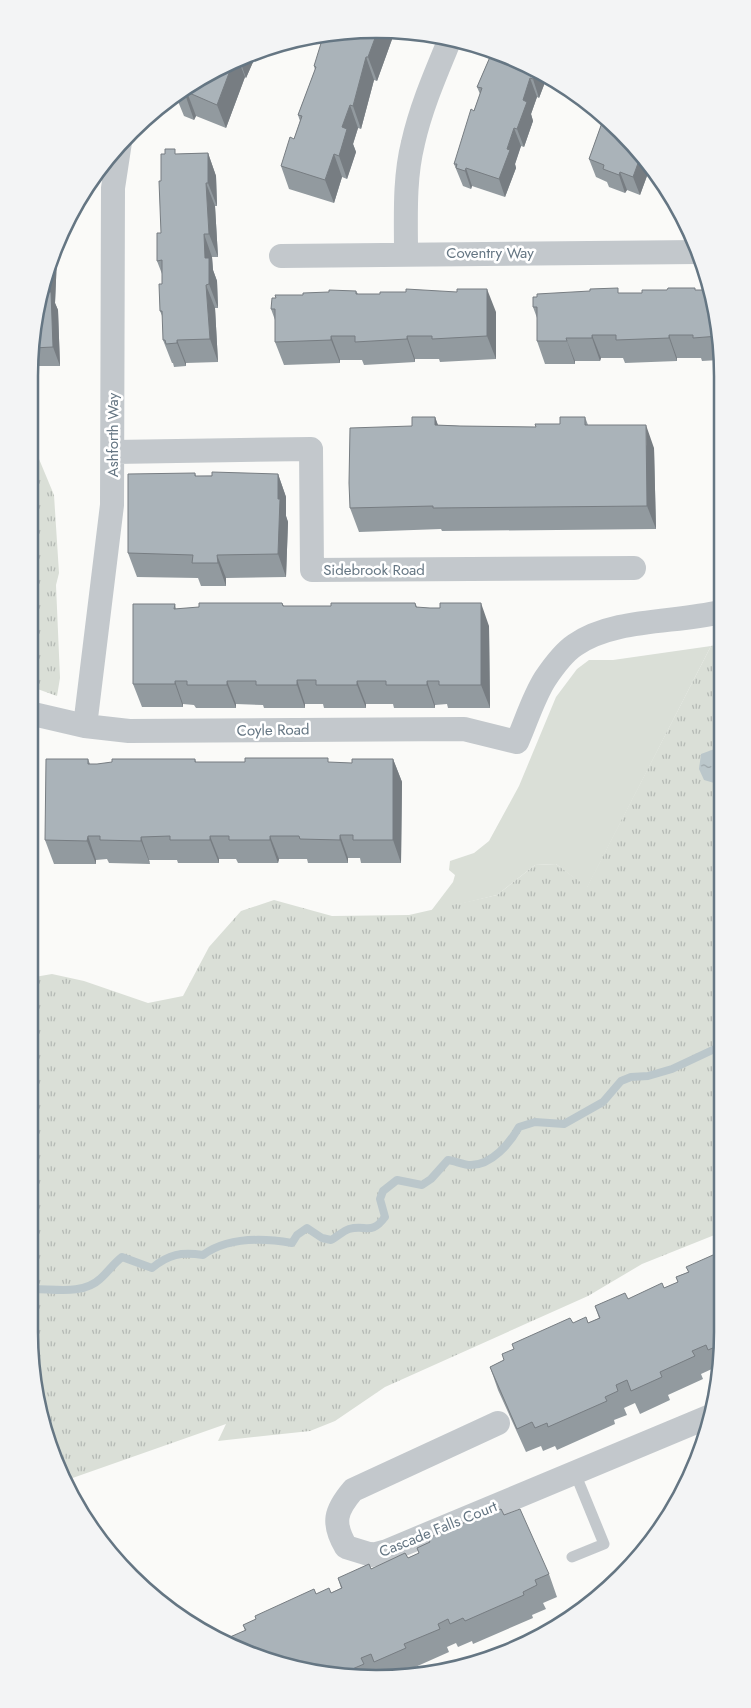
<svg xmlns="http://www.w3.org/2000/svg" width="751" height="1708" font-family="Jost,sans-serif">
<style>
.grass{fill:#dadfd7}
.park{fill:url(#park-tufts)}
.water{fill:url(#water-ripples)}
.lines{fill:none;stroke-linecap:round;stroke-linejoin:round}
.stream{stroke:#bbc7cb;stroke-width:8}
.lane{stroke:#c3c8cc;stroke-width:11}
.street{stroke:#c3c8cc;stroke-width:24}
.wall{fill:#929a9f}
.shaded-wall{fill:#777d82}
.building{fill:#aab3b9;stroke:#777d82}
.labels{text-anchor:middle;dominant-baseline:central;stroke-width:5;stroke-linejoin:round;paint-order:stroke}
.street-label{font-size:15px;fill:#657683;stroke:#fff}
.rim{fill:none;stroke:#657683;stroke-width:2.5}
</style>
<defs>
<pattern id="park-tufts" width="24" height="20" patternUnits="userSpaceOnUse" patternTransform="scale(1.25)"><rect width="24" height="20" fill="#dadfd7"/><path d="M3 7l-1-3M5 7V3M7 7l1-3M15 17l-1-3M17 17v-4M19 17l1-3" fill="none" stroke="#b4b9b4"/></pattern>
<pattern id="water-ripples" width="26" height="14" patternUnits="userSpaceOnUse" patternTransform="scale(1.25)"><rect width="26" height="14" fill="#bbc7cb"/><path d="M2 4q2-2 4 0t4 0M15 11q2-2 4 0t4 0" fill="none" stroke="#9ca6aa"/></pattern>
</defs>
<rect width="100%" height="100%" fill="#fafaf8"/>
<path class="grass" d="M711 646 587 888 556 864 535 865 497 895 431 911 453 882 455 875 449 870 450 861 474 853 489 841 519 786 556 697 577 669 589 660H613Z"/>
<path class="park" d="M29 435 54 495 59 573 56 585 60 678 57 696 29 686Z
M720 644 722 1232 642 1264 588 1296 385 1387 335 1421 310 1431 218 1441 226 1424 64 1481 47 1444 29 1332V978L52 974 84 981 148 1003 183 996 209 947 241 911 274 900 332 916 409 915 497 895 535 865 556 864 587 887 711 646Z"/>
<path class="water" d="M720 747 721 785 704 780 699 769 701 754Z"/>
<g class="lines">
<path class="stream" d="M29 1289C51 1288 82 1296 100 1279 108 1272 113 1264 122 1257L152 1268C169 1254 181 1252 203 1255 228 1237 263 1238 292 1243L297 1235 307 1228 322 1238 331 1240C337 1237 343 1231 349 1229 366 1224 371 1236 385 1217L380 1199 383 1191 397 1180 422 1185 431 1179 448 1160C455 1161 464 1165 471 1165 492 1165 510 1143 519 1127L535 1122 564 1124 603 1102 621 1081 631 1077 648 1076 672 1069 721 1046"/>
<path class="lane" d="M572 1557 604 1544 575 1473"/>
<path class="street" d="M406 253C406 217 404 179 413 143 421 107 436 73 450 39
M281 256 698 252
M114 452 311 449 312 570 634 568
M29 713 85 726 129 731 464 729 517 742C526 722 533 698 545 679 553 667 563 653 575 645 614 618 676 623 720 612
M85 726 112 505 113 188 120 142
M498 1423 353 1490C335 1511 332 1523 346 1547L372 1555 387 1551 708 1417"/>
</g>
<path class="wall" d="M395 31 377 81 374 80 361 129 358 128 353 144 356 152 347 179 342 177 334 203 289 189 281 166 294 139 300 121 298 115 315 70 314 66 324 41Z
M493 50 547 77 539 98 537 97 531 114 533 121 524 147 521 146 515 164 516 168 505 197 472 186 471 189 463 186 454 164 480 94 477 87Z
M256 52 257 53 246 78 245 77 226 128 196 116 194 120 184 116 175 94 222 64Z
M603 120 651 165 640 195 627 190 625 193 609 187 607 182 596 177 589 159Z
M208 153 216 176 217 206H215L218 257H212L213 270 217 281 218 308H215L218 362 186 363V366L174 367 173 363H172L163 340V318L160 311 162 284V274L157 261 161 233V181L177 154Z
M54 249 57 257 55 303 58 310 60 366H30L47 264Z
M696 290 719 330V360L702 361 701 358H677V361L625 363 623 358H601L600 361H575V364H545L537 341V318L533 307 619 293H642Z
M356 291 358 294 496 312V359L440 362 439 359H415V362L364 365 362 360H340V363L284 365 275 342V320L271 309 276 298 303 295Z
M435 417 438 425 460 426 536 427 560 424 585 417 588 425 654 448 656 529 442 531 441 529 359 532 350 508 412 426Z
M195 473 196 476 278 474 286 497V516L288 522 286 577 226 578V586H201L198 578 137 577 128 553Z
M282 603 284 606H331L415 603 417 607 489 626 490 708H448L447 704 435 705V708H394L393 704H366V708H324L323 704H305V708H264L263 705 236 704V708H196L194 705 183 704V707H142L133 684 175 604 176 609Z
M88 759 90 764H97L195 759 196 762 352 763 393 759 402 782 401 863H361L360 858H348V863H308L307 859H279L278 863H238L236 859H219V863H178L177 860H149L150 864 109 863 107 859 96 860V864H54L45 840Z
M686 1267 722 1332 716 1372 714 1368 701 1374 703 1379 668 1395 670 1400 640 1414 635 1403 624 1408 627 1415 614 1420 615 1424 557 1450 555 1446 543 1451 541 1446 526 1452 498 1390 490 1367 504 1360 573 1323H588L599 1318 595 1306 628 1299 664 1288 678 1282 676 1277 688 1272Z
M488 1515H504L549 1574 557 1597 543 1603 546 1609 532 1615 533 1618 473 1644 472 1641 458 1647 456 1643 447 1647 449 1652 413 1668 414 1671 401 1677 380 1679 379 1677 375 1679 308 1673 233 1644 230 1637 245 1631 243 1625 316 1594 331 1593 341 1588 338 1578 408 1558 419 1553 417 1548Z"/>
<path class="shaded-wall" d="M378 30 395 31 377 81 368 57Z
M256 52 257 53 246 78 239 58Z
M366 57 374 80 361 129 353 106Z
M238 59 245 77 226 128 217 105 234 60Z
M536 71 547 77 539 98 533 79Z
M530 78 537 97 531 114 533 121 524 147 517 129 523 100Z
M187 92 196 116 194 120 186 97Z
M350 105 358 128 353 144 356 152 347 179 339 156 342 127Z
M514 128 521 146 515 164 516 168 505 197 499 179 507 149Z
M208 153 216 176 217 206 208 183Z
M334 154 342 177 334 203 325 180Z
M641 155 651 165 640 195 633 177Z
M466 168 472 186 471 189 465 171Z
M620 172 627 190 625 193 619 175Z
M206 183 215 206 218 257 209 234Z
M204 234 212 257 213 270 217 281 218 308 209 284 205 258Z
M54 249 57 257 55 303 58 310 60 366 53 347 48 292 49 259Z
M206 285 215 308 218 362 210 339Z
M487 289 496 312V359L487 336Z
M592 335 601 358 600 361 592 338Z
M669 335 677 358V361L669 338Z
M331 336 340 360V363L331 340Z
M407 336 415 359V362L407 339Z
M566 338 575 361V364L567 341Z
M177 340 186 363V366L177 343Z
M435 417 443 440 435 425Z
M646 425 654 448 656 529 647 506Z
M278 474 286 497V516L288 522 286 577 278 554Z
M217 555 226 578V586L218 563Z
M481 603 489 626 490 708 481 685Z
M297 680 305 704V708L297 685Z
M175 681 183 704V707L175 684Z
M227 681 236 704V708L227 685Z
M357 681 366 704V708L357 685Z
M427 681 435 705V708L427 685Z
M393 759 402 782 401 863 393 840Z
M340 835 348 858V863L340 840Z
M88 836 96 860V864L87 841Z
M210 836 219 859V863L210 840Z
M270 836 279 859 278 863 270 840Z
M141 837 149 860 150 864 141 841Z"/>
<path class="building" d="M353 29 378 30 368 57H366L353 106 350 105 342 127 347 129 339 156 334 154 325 180 281 166 290 137 294 139 302 116 298 115 316 67 314 66 322 40 324 41 327 34Z
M493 50 536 71 533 79 530 78 523 100 527 102 517 129 514 128 507 149 510 150 499 179 466 168 465 171 456 168 457 164H454L471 109 474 111 482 88 477 87Z
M234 60 217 105 187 92 186 97 176 93 222 64Z
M603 120 641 155 633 177 620 172 619 175 603 169 604 165 589 159Z
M165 149H175V154L208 153V183H206L209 234H204L205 258H209V284L206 285 210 339 177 340V343L166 344 165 340H163L162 311H160L159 284H162V260L157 261V233H161L159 181H161V154H165Z
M49 259 48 292H51L53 347 33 348 47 264Z
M618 288V293H642V290H667L668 288H695V290H708L719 330V336L693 338V335H669V338L616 340V335H592V338H566L567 341H537V307H533V297H537V294L590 291V289Z
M406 289 457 292V289H487V336L432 339V336H407V339L355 342V336H331V340L275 342V309H271L272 298H276L275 295H303V293L329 292V290L356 291V294H380V292H406Z
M412 417H435V425L460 426 536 427 535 424H560V417H585V425H646L647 506 433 508V506L350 508 349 483 350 428 412 426Z
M212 472 278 474V499H280L278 554 217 555 218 563H192L193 555 128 553V474L195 473V476H212Z
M199 603H282L283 606H331V603H415L416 607 430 608H440V603H481V685H439V681H427V685H386V681H357V685H316V680H297V685H256V681H227V685H187V681H175V684H133V604H175L174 609 199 607Z
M245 758H328V762L352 763V759H393V840H353V835H340V840L300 839 299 836H270V840H229V836H210V840H170V836L141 837V841L100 840V836H88L87 841 45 840 46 759H88V764H97L112 762V759H195V762H245Z
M722 1251V1332L720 1345 708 1350 706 1345 692 1351 695 1356 660 1372 662 1377 631 1391 627 1380 616 1385 618 1391 605 1397 607 1401 548 1427 547 1423 535 1428 532 1422 517 1429 490 1367 504 1360 502 1354 514 1349 512 1344 570 1318 573 1323 586 1317 588 1323 600 1318 595 1306 625 1293 628 1299 662 1283 664 1288 678 1282 676 1277 689 1272 686 1267Z
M501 1509 504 1515 520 1509 549 1574 535 1580 537 1585 523 1592 524 1595 465 1621 463 1618 450 1624 448 1619 438 1624 440 1629 404 1644 406 1648 374 1662 371 1654 361 1658 364 1664 350 1670 351 1672 343 1676 308 1673 234 1645 230 1637 246 1630 243 1625 256 1619 255 1616 314 1589 316 1594 329 1588 331 1593 342 1588 338 1578 369 1564 371 1569 405 1553 408 1558 419 1553 417 1548 430 1542 428 1538 487 1513 488 1515Z"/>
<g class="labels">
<g class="street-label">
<text x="490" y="253">Coventry Way</text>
<text transform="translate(113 435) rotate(-90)">Ashforth Way</text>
<text x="374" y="570">Sidebrook Road</text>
<text transform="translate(273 730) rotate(-1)">Coyle Road</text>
<text transform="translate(438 1529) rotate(-22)">Cascade Falls Court</text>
</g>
</g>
<path d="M0 0H751V1708H0ZM376 38H376A338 338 0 0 1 714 376V1332A338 338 0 0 1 376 1670H376A338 338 0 0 1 38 1332V376A338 338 0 0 1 376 38Z" fill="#f3f4f5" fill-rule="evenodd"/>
<path class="rim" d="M376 38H376A338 338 0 0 1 714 376V1332A338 338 0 0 1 376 1670H376A338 338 0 0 1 38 1332V376A338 338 0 0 1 376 38Z"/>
</svg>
